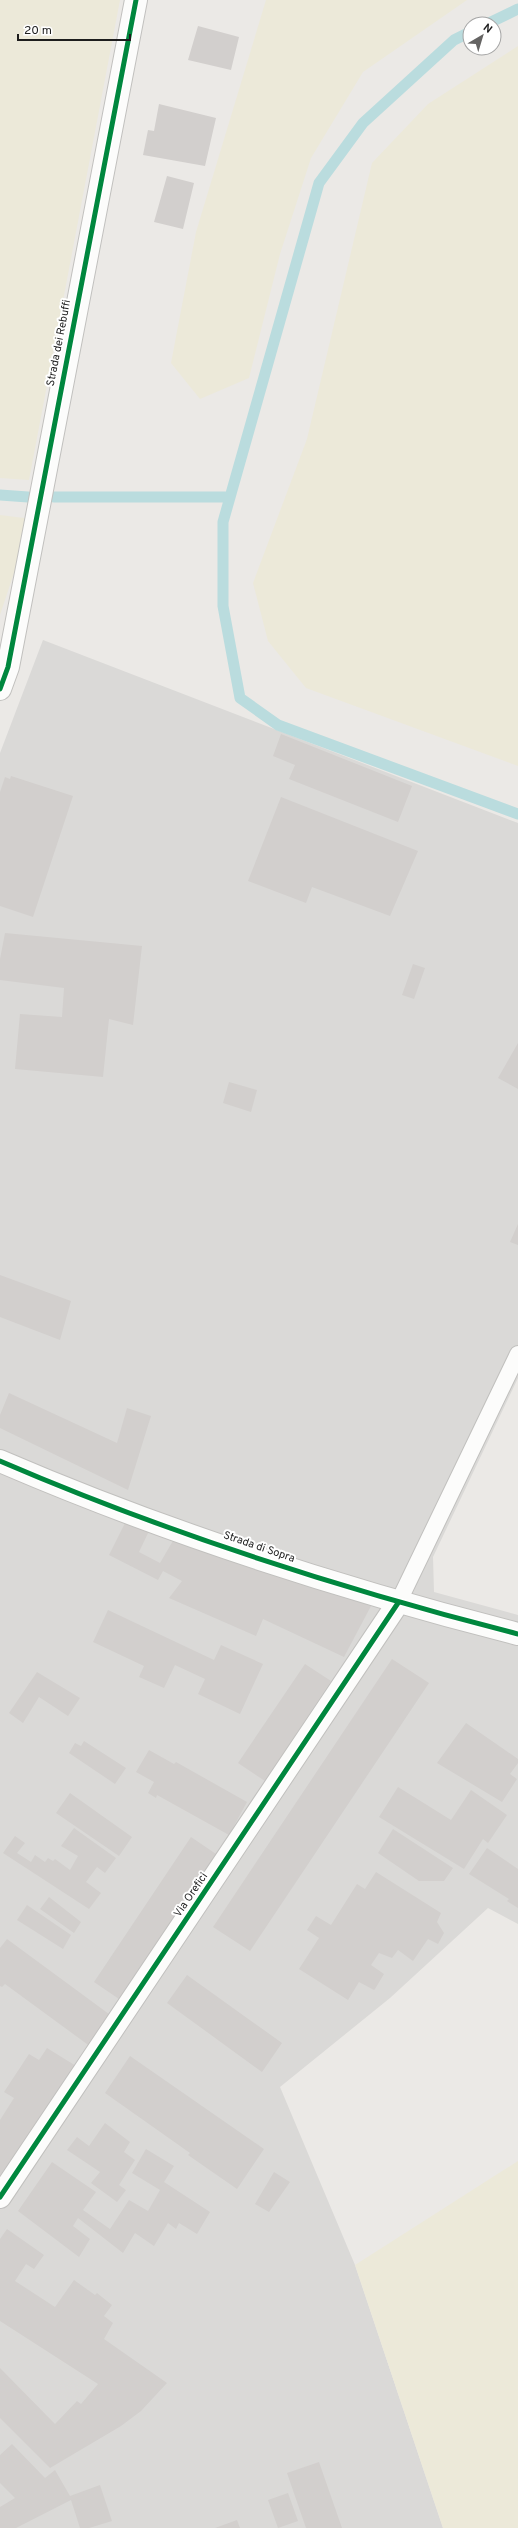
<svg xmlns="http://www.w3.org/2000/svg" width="518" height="2528" font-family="Overpass,sans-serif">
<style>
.residential{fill:#dad9d7}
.farmland{fill:#ece9d9}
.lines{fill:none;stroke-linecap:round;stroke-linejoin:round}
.stream{stroke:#badcde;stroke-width:11}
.building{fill:#d2cfcd}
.service-casing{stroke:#c1c0be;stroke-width:18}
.minor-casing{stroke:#c1c0be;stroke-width:24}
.service{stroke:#fcfcfb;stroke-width:16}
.minor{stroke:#fcfcfb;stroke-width:22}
.cycleway-casing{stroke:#fff;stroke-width:8}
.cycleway{stroke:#00873e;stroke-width:5}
.labels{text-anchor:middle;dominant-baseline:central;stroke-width:4;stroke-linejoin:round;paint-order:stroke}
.street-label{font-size:11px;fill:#1d1d1d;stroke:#fff}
</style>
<rect width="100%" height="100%" fill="#ebe9e6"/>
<path class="residential" d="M43 640 518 823V1378L433 1557 434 1592 518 1615V1924L488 1908 390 1998 280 2087 355 2265 443 2528H0V753Z"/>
<path class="farmland" d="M0 0H120L29 480 0 478Z
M266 0H467L363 72 311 158 280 254 249 378 200 399 171 363 196 232Z
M518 46V766L306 688 268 641 253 583 307 439 372 163 428 104Z
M0 515 32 519 0 615Z
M518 2161V2528H443L355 2265Z"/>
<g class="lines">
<path class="stream" d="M487 24 518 9
M470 32 454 40 363 123 319 183 223 522V606L240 698 278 725 518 814
M0 495 28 497
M54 497H230"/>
</g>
<path class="building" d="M198 26 239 37 231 70 188 60Z
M159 104 216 118 205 166 143 155 148 130 154 131Z
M167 176 194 183 183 229 154 222Z
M281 734 412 786 398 822 289 779 295 765 273 756Z
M11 776 73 796 33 917 0 906V792L5 777 10 779Z
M281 797 418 851 390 916 312 887 306 903 248 881Z
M5 933 142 946 133 1025 109 1019 103 1077 15 1069 20 1014 62 1017 64 988 0 980V959Z
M413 964 425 968 414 999 402 995Z
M518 1043V1089L498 1078Z
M229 1082 257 1090 251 1112 223 1103Z
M518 1224V1245L510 1242Z
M0 1275 71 1301 60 1340 0 1317Z
M9 1393 117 1443 127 1408 151 1416 128 1490 0 1428V1415Z
M125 1523 149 1531 139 1552 160 1563 174 1539 371 1606 344 1657 263 1619 256 1636 169 1598 182 1581 163 1571 158 1580 109 1555Z
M108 1610 214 1660 221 1645 263 1664 240 1714 198 1694 205 1679 175 1665 164 1688 139 1677 144 1666 93 1642Z
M392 1659 429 1683 250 1951 213 1927Z
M305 1664 331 1681 265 1781 238 1763Z
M37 1672 80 1698 68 1716 39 1697 23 1723 9 1713Z
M466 1723 518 1759V1763L510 1774 517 1779 502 1802 437 1763Z
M84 1741 126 1768 115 1784 69 1753 75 1743 81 1746Z
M149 1750 174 1764 176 1762 247 1802 229 1835 157 1795 156 1798 148 1793 154 1782 136 1772Z
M398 1787 451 1820 471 1790 507 1815 488 1843 483 1839 464 1869 379 1817Z
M70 1793 132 1837 119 1856 56 1813Z
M74 1828 116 1858 105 1873 97 1867 86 1882 101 1893 89 1909 3 1853 15 1836 25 1843 17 1853 31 1862 35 1855 45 1862 48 1858 53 1861 55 1859 70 1870 78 1856 61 1846Z
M393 1829 453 1868 444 1881H419L378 1853Z
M191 1837 216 1854 119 1999 94 1982Z
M487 1848 518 1869V1908L507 1901 509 1899 469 1874Z
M376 1872 441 1913 437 1922 444 1933 438 1944 428 1939 413 1961 398 1950 392 1958 379 1953 371 1965 384 1974 375 1989 374 1990 359 1982 348 2000 299 1969 319 1938 307 1930 316 1916 331 1925 357 1884 365 1889Z
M49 1897 81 1922 74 1933 40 1909Z
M27 1905 71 1935 63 1949 17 1920Z
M7 1939 113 2017 91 2047 5 1984 2 1987 0 1986V1948Z
M187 1975 282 2043 262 2072 167 2003Z
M47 2048 76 2066 0 2183V2120L14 2098 4 2092 29 2054 39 2060Z
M130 2056 264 2149 237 2189 188 2155 190 2153 105 2093Z
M105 2123 130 2142 124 2152 135 2160 119 2185 126 2190 117 2202 91 2183 100 2172 67 2150 77 2137 89 2146Z
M146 2149 174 2166 164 2182 210 2212 197 2234 179 2223 176 2229 168 2223 154 2246 135 2233 123 2253 78 2218 73 2226 90 2239 79 2257 18 2211 52 2162 96 2192 83 2210 110 2229 129 2200 148 2211 160 2190 132 2173Z
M274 2172 290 2182 269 2212 255 2204Z
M7 2229 44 2255 34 2269 26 2264 15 2281 55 2307 74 2280 95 2295 97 2293 112 2305 104 2316 113 2323 104 2339 167 2383 141 2411 121 2426 50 2468 0 2418V2368L55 2424 77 2401 81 2404 98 2384 0 2321V2239Z
M12 2444 45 2478 55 2470 70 2496 100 2485 112 2521 89 2528H80L71 2500 16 2528H0V2507L15 2498 0 2483V2455Z
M319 2462 342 2528H306L287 2473Z
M288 2493 298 2521 278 2528 268 2500Z
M237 2520 240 2528H215Z"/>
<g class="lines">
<defs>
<path id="service" d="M398 1603 518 1354"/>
<path id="minor" d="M0 689 8 667 136 0
M0 1461C167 1533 342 1589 518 1634
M0 2197 398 1603"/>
</defs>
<use href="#service" class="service-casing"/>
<use href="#minor" class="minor-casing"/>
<use href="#service" class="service"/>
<use href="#minor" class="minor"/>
<defs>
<path id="cycleway" d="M0 689 8 667 136 0
M0 1461C167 1533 342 1589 518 1634
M0 2197 398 1603"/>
</defs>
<use href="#cycleway" class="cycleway-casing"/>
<use href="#cycleway" class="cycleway"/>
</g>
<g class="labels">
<g class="street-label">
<text transform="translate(59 343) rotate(-79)">Strada dei Rebuffi</text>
<text transform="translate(259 1547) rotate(19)">Strada di Sopra</text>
<text transform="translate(191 1895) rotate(-56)">Via Orefici</text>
</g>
</g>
<g transform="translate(482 36) rotate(38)"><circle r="19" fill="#ffffff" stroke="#a5a5a5"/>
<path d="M0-3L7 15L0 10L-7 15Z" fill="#656463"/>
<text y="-6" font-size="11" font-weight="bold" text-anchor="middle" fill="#1d1d1d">N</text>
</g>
<path d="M18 34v6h112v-6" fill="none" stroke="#1d1d1d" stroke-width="2"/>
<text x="24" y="34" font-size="12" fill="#1d1d1d" stroke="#ffffff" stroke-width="3" paint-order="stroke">20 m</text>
</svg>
